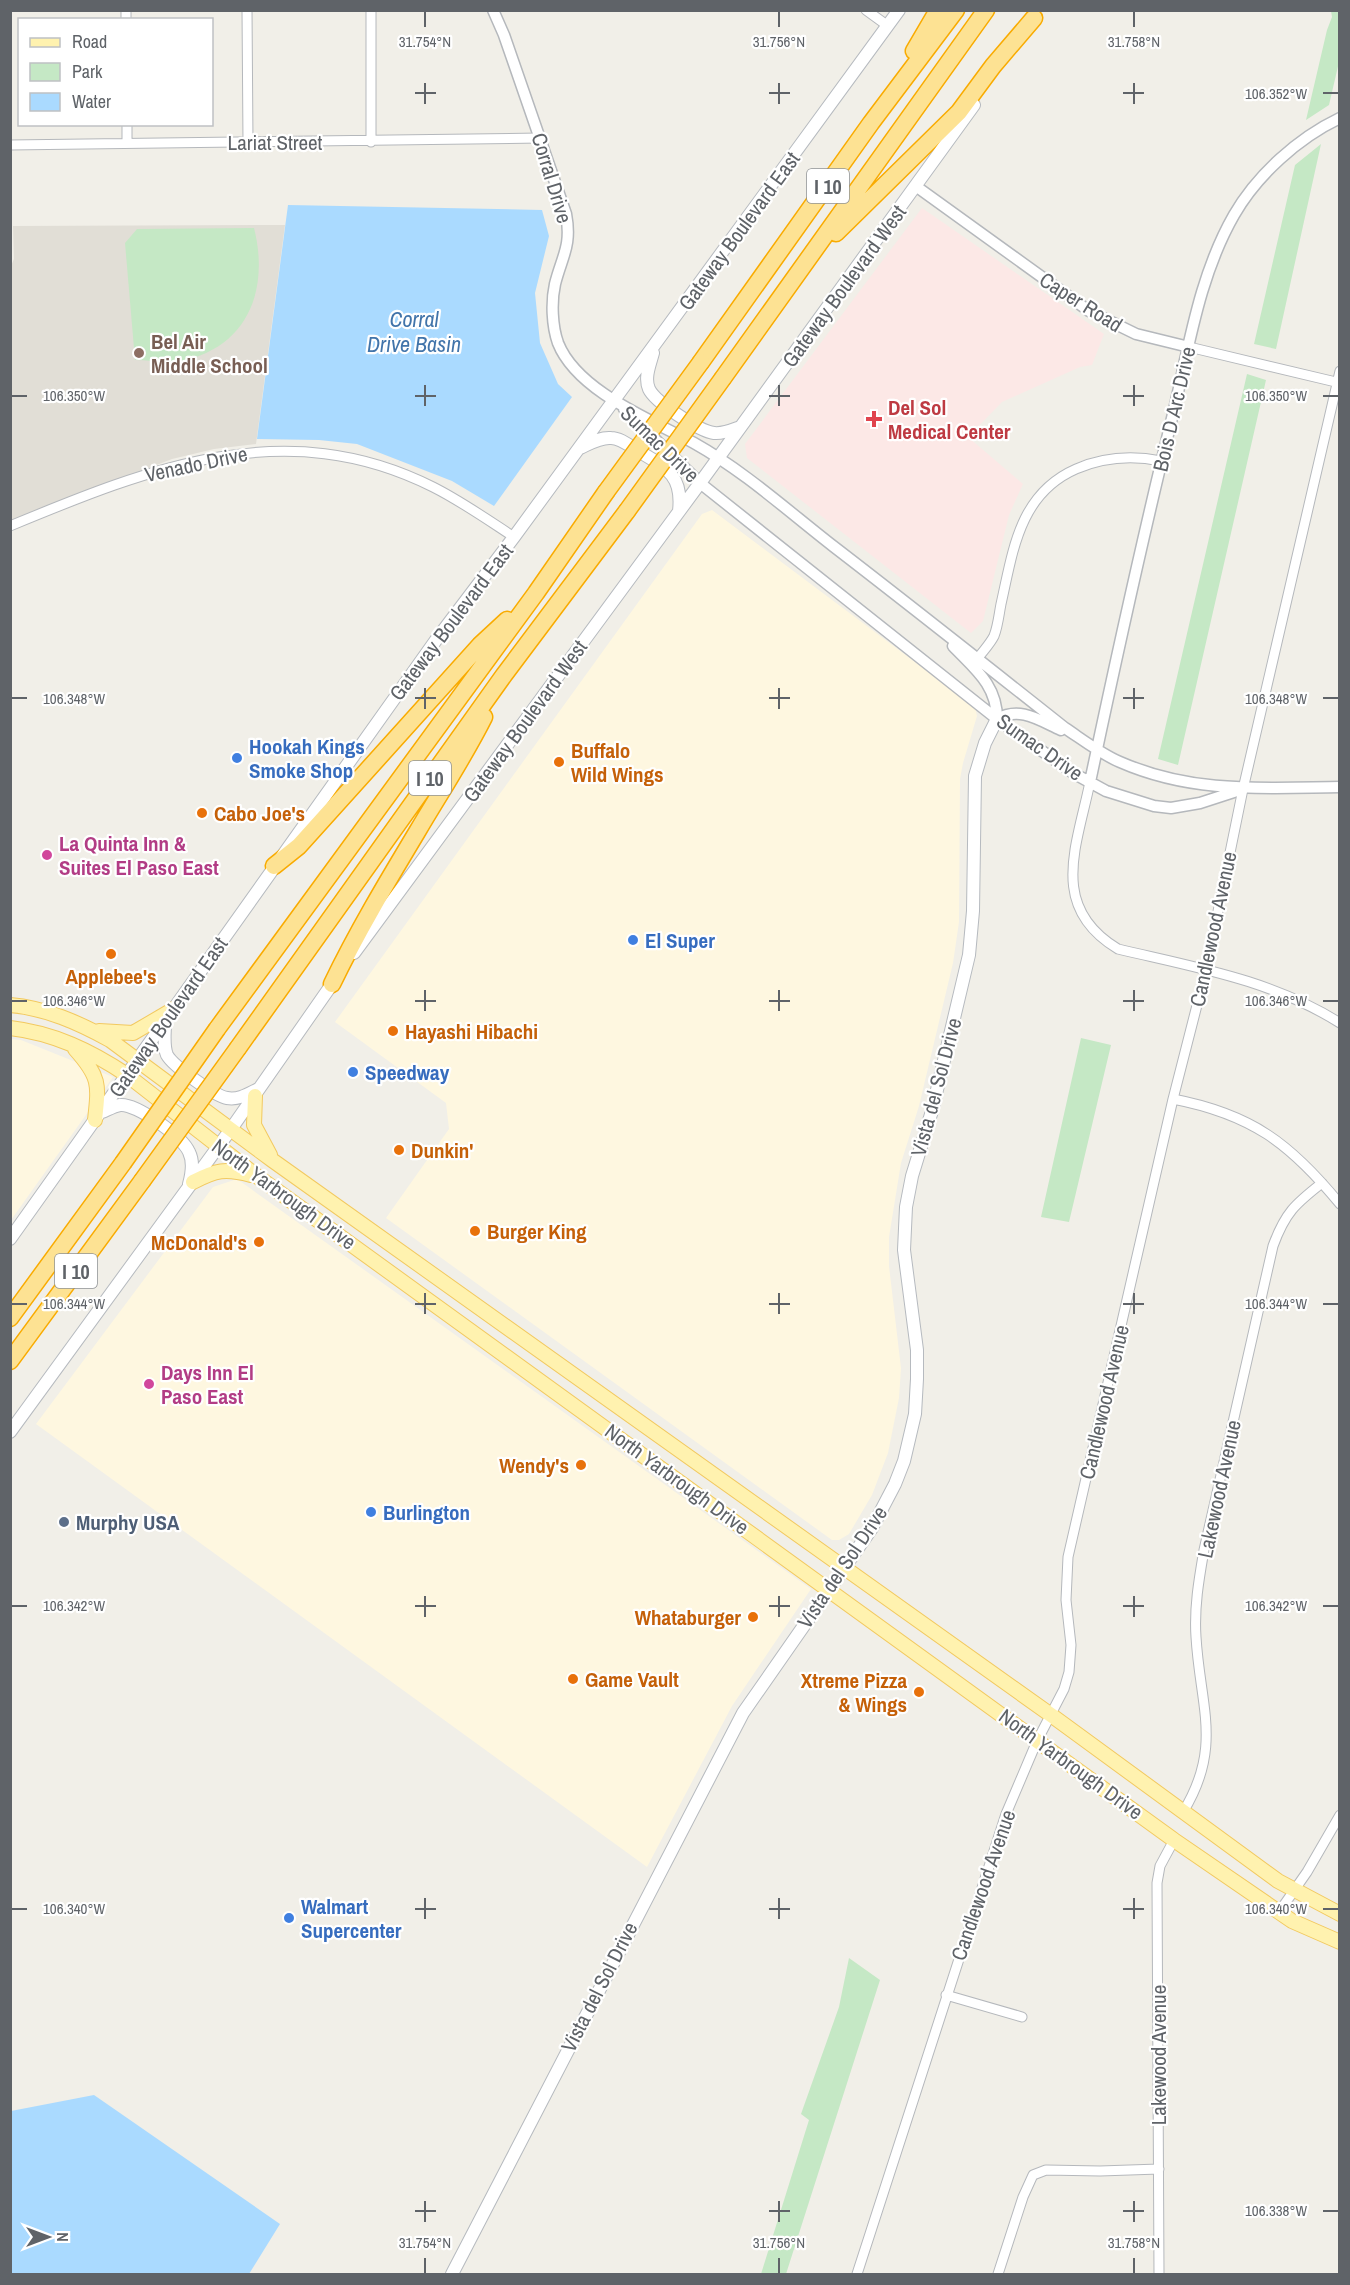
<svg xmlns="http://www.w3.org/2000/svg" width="1350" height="2285" font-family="'Archivo Narrow',sans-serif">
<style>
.commercial{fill:#fef7e0}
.education{fill:#e1ded6}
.medical{fill:#fce8e6}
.green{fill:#c5e8c5}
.water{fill:#aadaff}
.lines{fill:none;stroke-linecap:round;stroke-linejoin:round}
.minor-casing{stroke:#b5b8bc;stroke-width:11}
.tertiary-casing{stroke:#b5b8bc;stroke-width:13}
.secondary-casing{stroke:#b6babf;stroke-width:14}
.primary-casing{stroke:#f2c960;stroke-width:16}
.motorway-casing{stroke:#f9ab00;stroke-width:19}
.minor{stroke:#fff;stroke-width:9}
.tertiary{stroke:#fff;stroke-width:10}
.secondary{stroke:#fff;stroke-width:12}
.primary{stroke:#fff2af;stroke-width:14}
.motorway{stroke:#fde293;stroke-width:16}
.motorway-bridge-casing{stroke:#f9ab00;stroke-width:19;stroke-linecap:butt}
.motorway-bridge{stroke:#fde293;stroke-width:16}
.ticks{fill:none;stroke:#5f6368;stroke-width:2}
.education-dot{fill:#8d6e63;stroke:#fff;stroke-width:2}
.health-dot{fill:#e0444e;stroke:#fff;stroke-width:2}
.shop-dot{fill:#3f7fe0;stroke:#fff;stroke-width:2}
.food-dot{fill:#e8710a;stroke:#fff;stroke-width:2}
.hotel-dot{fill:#d1479c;stroke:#fff;stroke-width:2}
.service-dot{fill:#5c6f8a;stroke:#fff;stroke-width:2}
.labels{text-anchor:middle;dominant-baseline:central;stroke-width:4.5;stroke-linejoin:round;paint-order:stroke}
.shield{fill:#fff;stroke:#8f9295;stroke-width:1.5}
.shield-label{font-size:20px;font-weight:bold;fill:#5f6368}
.street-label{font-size:21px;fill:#5f6368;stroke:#fff}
.education-label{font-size:21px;font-weight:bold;fill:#785e54;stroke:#fff;text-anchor:start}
.health-label{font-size:21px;font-weight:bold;fill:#be3a42;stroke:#fff;text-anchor:start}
.shop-label{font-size:21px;font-weight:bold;fill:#366cbe;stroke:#fff;text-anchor:start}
.food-label{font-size:21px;font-weight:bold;fill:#c56008;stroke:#fff;text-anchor:start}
.hotel-label{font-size:21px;font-weight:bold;fill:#b23c85;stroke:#fff;text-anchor:start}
.service-label{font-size:21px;font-weight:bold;fill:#4e5e75;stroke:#fff;text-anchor:start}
.water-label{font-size:22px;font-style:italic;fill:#4174aa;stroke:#fff}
.ticks-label{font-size:15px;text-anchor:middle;fill:#5f6368;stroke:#fff;stroke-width:4.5;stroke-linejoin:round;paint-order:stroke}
</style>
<rect width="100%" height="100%" fill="#f1efe8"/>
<path class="commercial" d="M712 510 975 707 977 716 963 763 960 779 959 922 953 963 919 1106 901 1163 889 1237V1266L901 1368 899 1398 888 1453 872 1495 849 1534 839 1540H832L386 1218 449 1129 446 1103 335 1022 702 514Z
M11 1039 21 1040 113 1077 11 1220Z
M237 1179 811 1589 732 1706 647 1867 36 1424 213 1187Z"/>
<path class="education" d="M285 225 256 444 214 449 172 459 11 522 10 268 14 259 13 226Z"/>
<path class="medical" d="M922 208 1104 334 1092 365 1080 367 1002 402 968 437 1023 484 1009 515 983 621 971 633 747 458 745 444Z"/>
<path class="green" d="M1331 11H1339V62L1329 105 1306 120 1327 30 1332 17Z
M1321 144 1276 349 1254 344 1295 165Z
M254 228C269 287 250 344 186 360 168 365 152 360 135 360L125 243 137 229Z
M1247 374 1266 380 1178 765 1158 759Z
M1081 1038 1111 1045 1069 1222 1041 1217Z
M849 1958 880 1980 786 2274H761L809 2120 801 2114 839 2007Z"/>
<path class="water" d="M288 205 542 210 549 236 535 293 540 343 558 384 572 397 494 506 452 481 357 444 319 440 257 439Z
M94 2095 280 2224 249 2274H11V2111Z"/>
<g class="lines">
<defs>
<path id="minor" d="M126 10V20
M247 10 248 142
M866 10 888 26
M127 124V143
M371 142V10
M10 145 540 138
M1189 347 1340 383
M10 526C150 468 286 413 433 487 461 501 488 520 514 537
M978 658C983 651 990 644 994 636 998 626 999 614 1001 604 1013 551 1019 494 1076 469 1104 457 1131 455 1161 461
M1090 782C1077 846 1048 907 1118 949 1194 967 1272 980 1340 1023
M1173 1099C1251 1114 1290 1143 1340 1204
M1183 1812C1223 1747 1200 1706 1196 1637 1194 1607 1199 1579 1204 1550L1273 1246C1285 1213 1295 1204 1322 1183
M1279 1912 1307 1872 1340 1815
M946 1995 1022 2017
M857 2274 1006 1814 1037 1741 1064 1689 1069 1672 1071 1645 1066 1600 1068 1557 1173 1099 1206 970 1243 789 1340 371
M998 2274 1023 2197 1033 2175 1046 2170 1100 2171 1159 2169
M1159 2274 1157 1883 1160 1866 1174 1840"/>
<path id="tertiary" d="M493 10 504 35 566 214C572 246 562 256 555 284 551 302 552 326 558 343 577 391 651 420 694 443 744 471 788 511 833 546 911 606 988 667 1065 728 1083 740 1101 754 1120 762 1193 794 1263 788 1340 787
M917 187 1089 311 1136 334 1189 347
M624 409 700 483 997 719 1073 773 1106 791 1154 806 1171 808 1200 803 1240 790
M953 646C975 669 997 685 997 719
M997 719C1020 706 1039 720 1061 730
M1090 782C1116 659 1143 536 1173 414 1189 347 1199 276 1234 215 1257 175 1298 138 1340 118"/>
<path id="secondary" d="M653 353C650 364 644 378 649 389 655 402 699 431 714 433 723 434 732 430 740 427
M580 448C589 444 600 437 611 438 621 438 631 447 640 452 667 468 683 476 679 511
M354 953 700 483 974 105
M165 1023C165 1033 163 1046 167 1055 173 1066 215 1096 227 1098 239 1100 248 1094 258 1089
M102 1112C107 1110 114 1106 120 1105 136 1103 183 1137 189 1152 194 1162 192 1173 189 1184
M10 1239 436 640 514 537 899 10
M10 1432 231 1129 337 977
M452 2274 743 1713 872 1528 895 1484 904 1461 915 1414 917 1379V1350L904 1250 906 1207 912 1176 932 1111 969 955 973 911 975 776 985 743 997 719"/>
<path id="primary" d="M10 1005C46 1008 79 1023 110 1040L272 1160 1051 1715 1278 1881 1340 1914
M10 1028C54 1033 91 1051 127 1075L258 1177 1174 1840 1292 1921 1340 1942
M99 1031 133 1033 174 1009
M75 1049C100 1077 99 1084 95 1120
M255 1096 254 1125 270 1155
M193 1182C216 1170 225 1168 251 1175"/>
<path id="motorway" d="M914 51 938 10
M836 233 959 112 993 66 1034 18
M701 362 871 123 956 10
M723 378 986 10
M274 866 299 846 480 645 507 620
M332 984C357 932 387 882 417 832 440 793 464 757 484 717
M217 1029 536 593 606 492
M238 1048 504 675 627 511
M10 1318 123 1163
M10 1361 142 1181"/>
</defs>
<use href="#minor" class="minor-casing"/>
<use href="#tertiary" class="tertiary-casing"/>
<use href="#secondary" class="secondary-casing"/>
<use href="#primary" class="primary-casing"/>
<use href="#motorway" class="motorway-casing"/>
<use href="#minor" class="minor"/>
<use href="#tertiary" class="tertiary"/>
<use href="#secondary" class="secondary"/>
<use href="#primary" class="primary"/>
<use href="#motorway" class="motorway"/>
<defs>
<path id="motorway-bridge" d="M606 492 701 362
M627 511 723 378
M123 1163 217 1029
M142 1181 238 1048"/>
</defs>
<use href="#motorway-bridge" class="motorway-bridge-casing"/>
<use href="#motorway-bridge" class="motorway-bridge"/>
</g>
<path class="ticks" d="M425 12V27M779 12V27M1134 12V27M425 83V104M779 83V104M1134 83V104M415 93H436M769 93H790M1123 93H1144M1323 93H1338M425 385V406M779 385V406M1134 385V406M12 396H27M415 396H436M769 396H790M1123 396H1144M1323 396H1338M425 688V709M779 688V709M1134 688V709M12 698H27M415 698H436M769 698H790M1123 698H1144M1323 698H1338M425 990V1011M779 990V1011M1134 990V1011M12 1001H27M415 1001H436M769 1001H790M1123 1001H1144M1323 1001H1338M425 1293V1314M779 1293V1314M1134 1293V1314M12 1304H27M415 1304H436M769 1304H790M1123 1304H1144M1323 1304H1338M425 1596V1617M779 1596V1617M1134 1596V1617M12 1606H27M415 1606H436M769 1606H790M1123 1606H1144M1323 1606H1338M425 1898V1919M779 1898V1919M1134 1898V1919M12 1909H27M415 1909H436M769 1909H790M1123 1909H1144M1323 1909H1338M425 2201V2222M779 2201V2222M1134 2201V2222M415 2211H436M769 2211H790M1123 2211H1144M1323 2211H1338M425 2258V2273M779 2258V2273M1134 2258V2273"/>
<circle class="education-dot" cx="139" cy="353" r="6"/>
<path class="health-dot" d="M871 410h6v6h6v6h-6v6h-6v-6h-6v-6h6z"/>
<g class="shop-dot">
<circle cx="237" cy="758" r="6"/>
<circle cx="633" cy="940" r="6"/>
<circle cx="353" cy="1072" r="6"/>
<circle cx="371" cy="1512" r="6"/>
<circle cx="289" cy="1918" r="6"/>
</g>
<g class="food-dot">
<circle cx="559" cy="762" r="6"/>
<circle cx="202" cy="813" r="6"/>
<circle cx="111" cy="954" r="6"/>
<circle cx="393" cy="1031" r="6"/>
<circle cx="399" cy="1150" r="6"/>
<circle cx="475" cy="1231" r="6"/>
<circle cx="259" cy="1242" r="6"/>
<circle cx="581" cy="1465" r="6"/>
<circle cx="753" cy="1617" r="6"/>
<circle cx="573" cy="1679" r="6"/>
<circle cx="919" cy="1692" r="6"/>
</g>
<g class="hotel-dot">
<circle cx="47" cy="855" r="6"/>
<circle cx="149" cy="1384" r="6"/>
</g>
<circle class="service-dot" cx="64" cy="1522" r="6"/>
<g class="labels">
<g class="shield">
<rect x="807" y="169" width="42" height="34" rx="4.5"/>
<rect x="409" y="761" width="42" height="34" rx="4.5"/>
<rect x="55" y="1254" width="42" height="34" rx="4.5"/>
</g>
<g class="shield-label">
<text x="828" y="186">I 10</text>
<text x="430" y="778">I 10</text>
<text x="76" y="1271">I 10</text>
</g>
<g class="street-label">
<text x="275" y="142">Lariat Street</text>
<text transform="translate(552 178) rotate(73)">Corral Drive</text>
<text transform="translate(739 231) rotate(-54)">Gateway Boulevard East</text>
<text transform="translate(844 286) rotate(-54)">Gateway Boulevard West</text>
<text transform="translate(1081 302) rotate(32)">Caper Road</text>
<text transform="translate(1174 409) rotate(-77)">Bois D Arc Drive</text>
<text transform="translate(660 444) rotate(44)">Sumac Drive</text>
<text transform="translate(196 464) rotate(-12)">Venado Drive</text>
<text transform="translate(451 622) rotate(-53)">Gateway Boulevard East</text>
<text transform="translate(525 721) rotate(-54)">Gateway Boulevard West</text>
<text transform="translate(1040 747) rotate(35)">Sumac Drive</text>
<text transform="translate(1213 929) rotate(-78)">Candlewood Avenue</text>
<text transform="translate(168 1017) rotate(-55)">Gateway Boulevard East</text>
<text transform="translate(936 1087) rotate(-75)">Vista del Sol Drive</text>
<text transform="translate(284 1194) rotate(36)">North Yarbrough Drive</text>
<text transform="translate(1104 1402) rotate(-77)">Candlewood Avenue</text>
<text transform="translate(677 1479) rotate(36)">North Yarbrough Drive</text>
<text transform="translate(1219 1489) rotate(-78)">Lakewood Avenue</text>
<text transform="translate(842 1567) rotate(-56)">Vista del Sol Drive</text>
<text transform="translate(1071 1764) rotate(36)">North Yarbrough Drive</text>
<text transform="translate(983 1885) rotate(-71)">Candlewood Avenue</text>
<text transform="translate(599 1987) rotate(-63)">Vista del Sol Drive</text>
<text transform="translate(1158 2055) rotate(-90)">Lakewood Avenue</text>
</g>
<g class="education-label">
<text x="151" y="341">Bel Air<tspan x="151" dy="24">Middle School</tspan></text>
</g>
<g class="health-label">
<text x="888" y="407">Del Sol<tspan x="888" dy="24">Medical Center</tspan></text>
</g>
<g class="shop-label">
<text x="249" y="746">Hookah Kings<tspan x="249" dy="24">Smoke Shop</tspan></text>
<text x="645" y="940">El Super</text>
<text x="365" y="1072">Speedway</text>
<text x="383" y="1512">Burlington</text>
<text x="301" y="1906">Walmart<tspan x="301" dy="24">Supercenter</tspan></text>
</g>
<g class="food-label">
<text x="571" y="750">Buffalo<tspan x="571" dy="24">Wild Wings</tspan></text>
<text x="214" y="813">Cabo Joe's</text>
<text x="111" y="976" text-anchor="middle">Applebee's</text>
<text x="405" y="1031">Hayashi Hibachi</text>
<text x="411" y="1150">Dunkin'</text>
<text x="487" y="1231">Burger King</text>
<text x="247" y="1242" text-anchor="end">McDonald's</text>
<text x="569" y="1465" text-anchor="end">Wendy's</text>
<text x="741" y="1617" text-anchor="end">Whataburger</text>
<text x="585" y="1679">Game Vault</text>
<text x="907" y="1680" text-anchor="end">Xtreme Pizza<tspan x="907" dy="24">&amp; Wings</tspan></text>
</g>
<g class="hotel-label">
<text x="59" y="843">La Quinta Inn &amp;<tspan x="59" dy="24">Suites El Paso East</tspan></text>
<text x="161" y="1372">Days Inn El<tspan x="161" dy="24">Paso East</tspan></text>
</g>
<g class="service-label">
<text x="76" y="1522">Murphy USA</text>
</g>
<g class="water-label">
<text x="414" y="319">Corral<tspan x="414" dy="25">Drive Basin</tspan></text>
</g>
</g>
<g class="ticks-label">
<text x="425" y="47">31.754°N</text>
<text x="779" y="47">31.756°N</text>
<text x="1134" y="47">31.758°N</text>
<text x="1276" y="99">106.352°W</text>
<text x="74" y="401">106.350°W</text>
<text x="1276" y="401">106.350°W</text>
<text x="74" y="704">106.348°W</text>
<text x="1276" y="704">106.348°W</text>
<text x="1276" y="1006">106.346°W</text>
<text x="74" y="1006">106.346°W</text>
<text x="1276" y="1309">106.344°W</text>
<text x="74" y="1309">106.344°W</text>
<text x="74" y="1611">106.342°W</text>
<text x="1276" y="1611">106.342°W</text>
<text x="74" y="1914">106.340°W</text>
<text x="1276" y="1914">106.340°W</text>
<text x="1276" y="2216">106.338°W</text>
<text x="425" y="2248">31.754°N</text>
<text x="779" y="2248">31.756°N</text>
<text x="1134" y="2248">31.758°N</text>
</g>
<rect width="1350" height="2285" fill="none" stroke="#5f6368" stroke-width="24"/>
<rect x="18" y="18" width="195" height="108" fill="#ffffff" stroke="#bfc1c3" stroke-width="1.5"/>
<rect x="30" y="38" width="30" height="9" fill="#fff2af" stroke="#bfc1c3" stroke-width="1.5"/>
<text x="72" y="48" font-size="18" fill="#5f6368">Road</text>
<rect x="30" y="63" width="30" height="18" fill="#c5e8c5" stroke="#bfc1c3" stroke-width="1.5"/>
<text x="72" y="78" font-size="18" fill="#5f6368">Park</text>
<rect x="30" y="93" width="30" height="18" fill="#aadaff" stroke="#bfc1c3" stroke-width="1.5"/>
<text x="72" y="108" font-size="18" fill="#5f6368">Water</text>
<g transform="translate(48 2237) rotate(90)" stroke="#ffffff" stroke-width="4.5" paint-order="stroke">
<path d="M0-4.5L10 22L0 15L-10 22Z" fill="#5f6368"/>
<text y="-9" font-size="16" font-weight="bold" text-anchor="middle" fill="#5f6368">N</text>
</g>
</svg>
